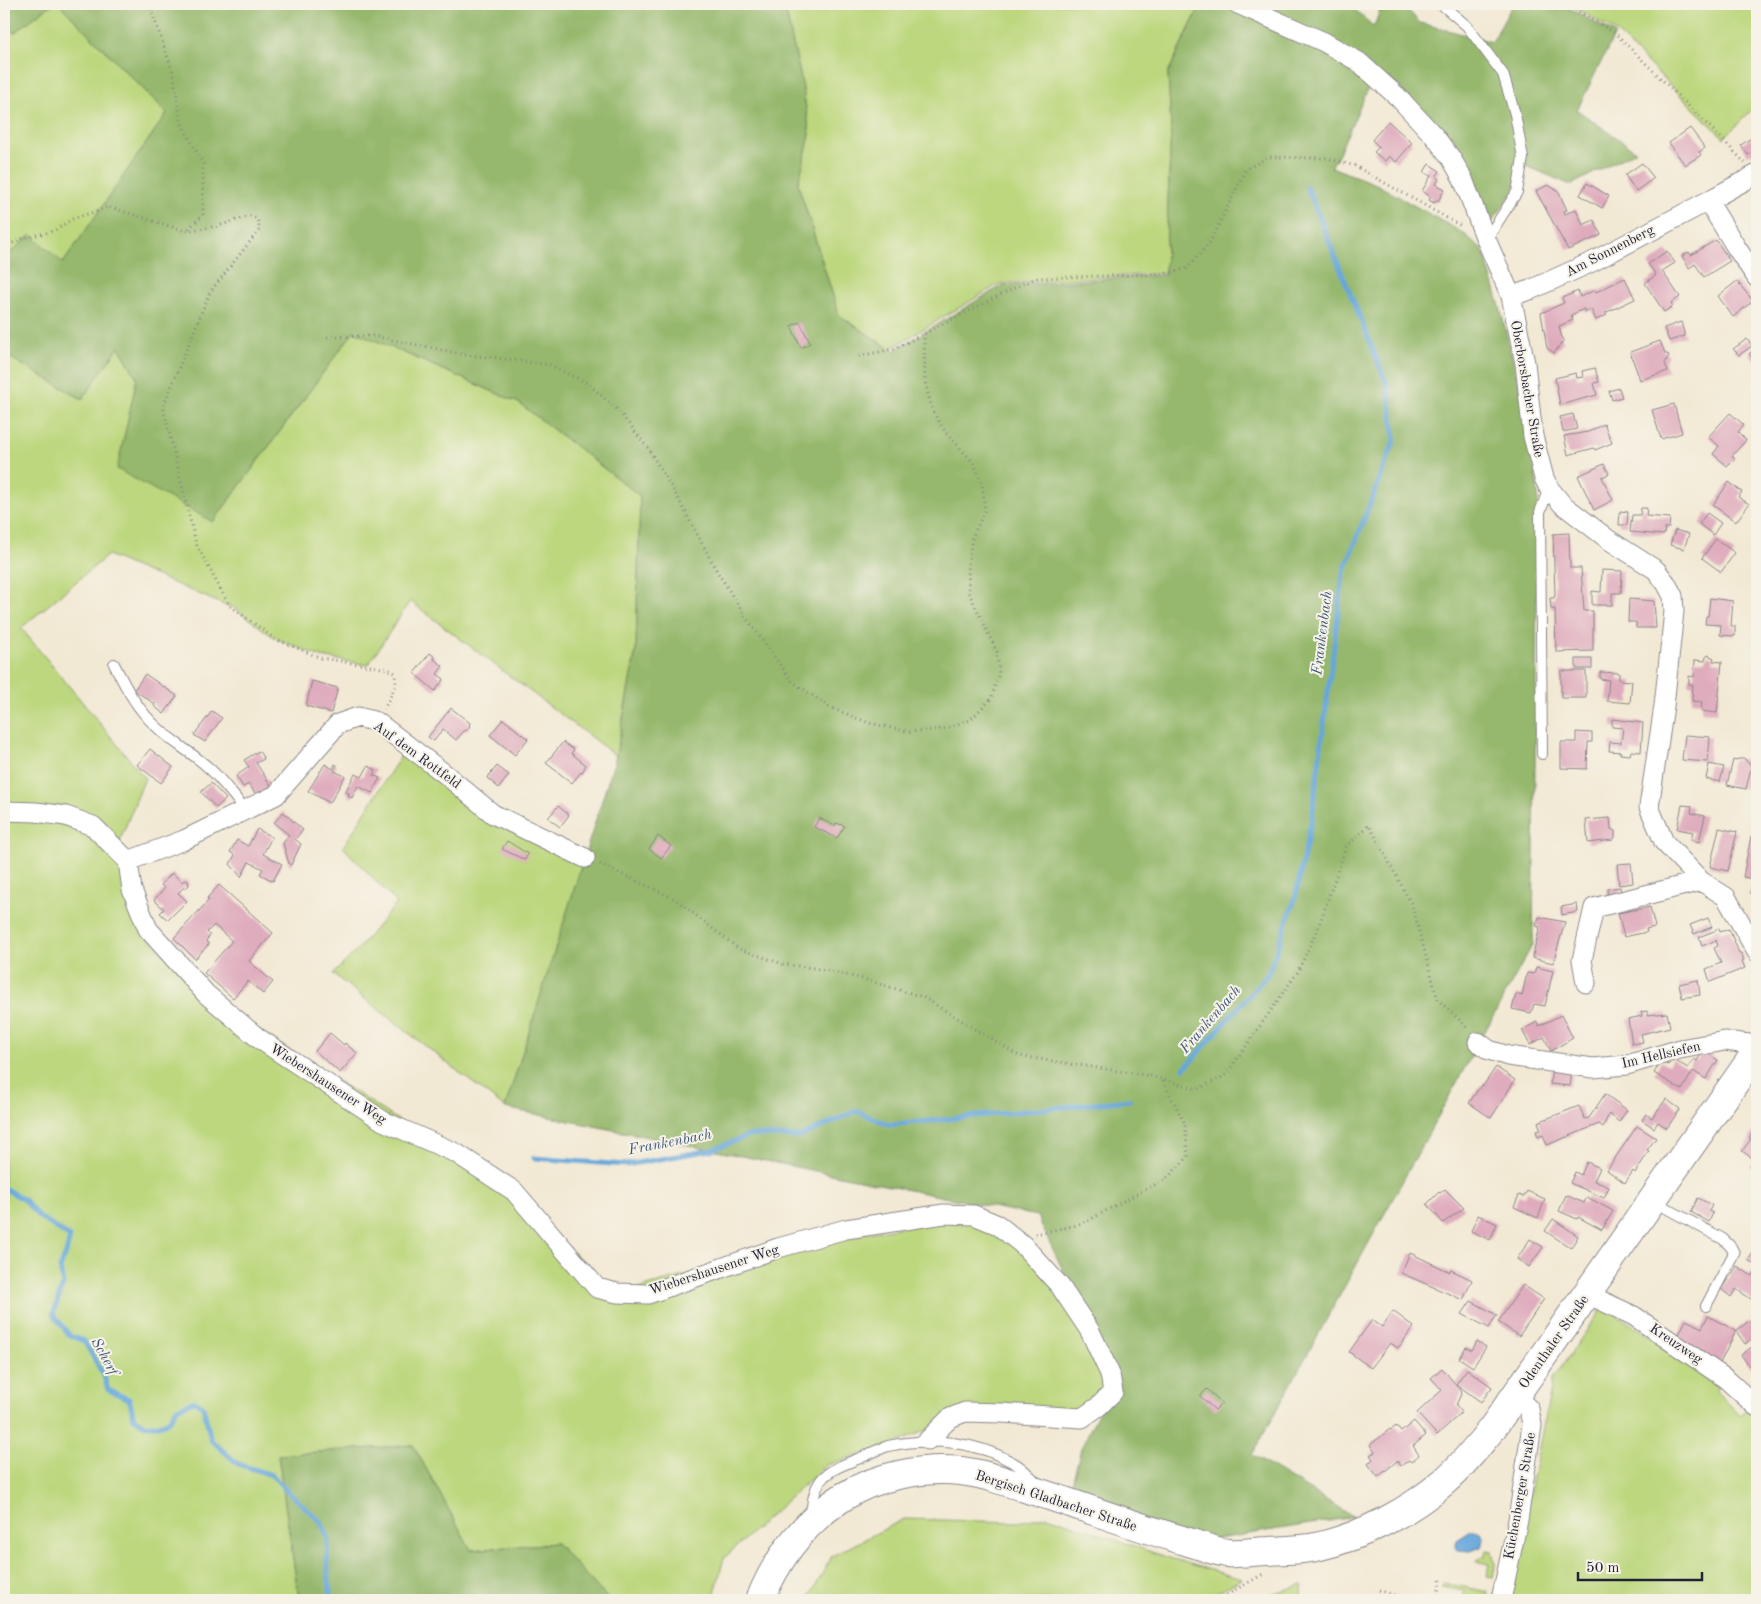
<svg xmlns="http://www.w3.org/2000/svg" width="1761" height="1604" font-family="'Old Standard TT',serif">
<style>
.green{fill:#bcd77d;stroke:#6f7c5c}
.forest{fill:#95b86c;stroke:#5c6d54}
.water{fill:#66a7da;stroke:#44648a}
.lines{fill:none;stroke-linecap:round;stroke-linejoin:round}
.stream{stroke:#66a7da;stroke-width:5}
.building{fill:#dfacbd}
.lane-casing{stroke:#8a8688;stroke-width:12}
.street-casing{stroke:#8a8688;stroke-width:21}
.secondary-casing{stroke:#8a8688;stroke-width:30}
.path{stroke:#8a8688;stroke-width:3;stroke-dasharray:1 4;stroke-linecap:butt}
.lane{stroke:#fff;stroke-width:10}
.street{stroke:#fff;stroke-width:19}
.secondary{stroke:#fff;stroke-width:28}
.labels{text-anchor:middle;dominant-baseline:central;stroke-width:4;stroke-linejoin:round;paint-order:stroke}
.street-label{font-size:14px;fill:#22223b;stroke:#f7f3e8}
.water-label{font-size:15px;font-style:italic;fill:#3d577b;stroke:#f7f3e8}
</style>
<rect width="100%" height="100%" fill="#f7f3e8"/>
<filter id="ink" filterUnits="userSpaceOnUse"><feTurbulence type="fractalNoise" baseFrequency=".02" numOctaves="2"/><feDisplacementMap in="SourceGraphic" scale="10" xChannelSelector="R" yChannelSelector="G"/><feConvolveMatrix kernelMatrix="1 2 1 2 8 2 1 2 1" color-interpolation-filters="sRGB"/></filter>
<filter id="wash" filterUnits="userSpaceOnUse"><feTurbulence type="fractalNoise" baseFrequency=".0096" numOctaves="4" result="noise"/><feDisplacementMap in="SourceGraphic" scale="20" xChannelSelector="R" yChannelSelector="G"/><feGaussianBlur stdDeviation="1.12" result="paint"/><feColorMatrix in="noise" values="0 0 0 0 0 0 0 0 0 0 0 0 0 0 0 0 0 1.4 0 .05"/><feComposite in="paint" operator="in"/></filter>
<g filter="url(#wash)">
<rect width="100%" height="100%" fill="#f2e9d4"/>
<path class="green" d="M52 4H59L167 113 63 264 31 235 4 258V26L15 32Z
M784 4H1201L1168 73 1171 128 1165 273 999 284 890 349 839 315 798 184 810 135 802 83Z
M1569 4H1757V105L1724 138 1616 32Z
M354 331 519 403 640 496 636 649 616 756 410 601 368 665 321 657 275 638 230 605 229 607 108 555 21 628 145 778 119 843 4 806V354L82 399 119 346 137 378 131 409 213 522Z
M407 746 493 814 585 858 505 1108 333 974 358 949 397 903 343 847Z
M39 810 114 844 143 932 205 996 512 1193 617 1295 778 1248 974 1215 1023 1245 1110 1374 1099 1406 1082 1418 1001 1413 927 1430 887 1447 826 1465 724 1558 713 1600H609L556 1543 471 1550 413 1445 278 1455 299 1600H4V811Z
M1603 1307 1723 1380 1715 1390 1741 1416 1751 1405 1757 1411V1600H1508L1553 1379Z
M1048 1516 1166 1557 1242 1579 1202 1600H808L832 1556 904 1519 1018 1522Z
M1487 1550 1492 1551 1495 1565 1493 1577 1487 1576 1489 1564 1476 1561 1485 1555Z
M1443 1583 1489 1592 1488 1600H1463L1464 1591 1442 1587Z
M1303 1585 1300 1600H1249Z"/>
<path class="forest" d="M4 4H52L14 33 4 26Z
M59 4H784L802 83 810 135 798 184 839 315 893 351 1001 286 1165 275 1171 128 1168 73 1201 4H1223L1313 45 1372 80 1338 155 1331 167 1376 184 1463 233 1483 250 1499 303 1532 439 1538 494 1533 944 1252 1455 1354 1517 1205 1541 1069 1496 1081 1448 1115 1379 1037 1216 505 1108 616 756 636 649 640 496 519 403 354 331 213 522 117 469 137 378 119 347 82 399 4 354V258L31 235 63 263 167 113Z
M1250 4H1349L1374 27 1382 4H1402L1420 23 1474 37 1502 75 1522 158 1514 191 1488 227 1399 86Z
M1513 4H1562L1615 34 1577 110 1636 151 1571 185 1524 165 1504 74 1478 38 1492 42Z
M413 1445 471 1550 556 1543 609 1600H299L278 1455Z"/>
<path class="water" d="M1471 1531H1480L1484 1538 1481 1547 1471 1551 1458 1550 1455 1547 1457 1540Z"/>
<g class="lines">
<path class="stream" d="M1184 1069 1268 974 1295 899 1312 817 1343 574 1395 439 1388 387 1307 187
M534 1158 626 1165 711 1150 751 1135 800 1137 856 1111 890 1125 1130 1100
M4 1188 24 1200 39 1217 70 1237 66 1253 60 1268 63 1284 53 1314 70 1336 84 1341 104 1376 108 1390 129 1399 134 1418 145 1425H159L169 1421 177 1408 194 1401 203 1406 211 1440 238 1464 272 1475 286 1490 321 1522 328 1538 327 1562 331 1600"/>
</g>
<g id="blocks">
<path class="building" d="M1388 121 1412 143 1396 162 1389 156 1385 161 1374 152 1379 147 1372 140Z
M1690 128 1705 148 1699 152 1701 155 1685 165 1669 143Z
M1757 134V161L1752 153 1748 155 1741 145Z
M1642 163 1654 178 1636 191 1625 175Z
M1429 164 1440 171 1436 177 1439 178 1436 184 1445 189 1438 201 1436 200 1434 203 1429 200 1431 197 1422 191 1431 176 1424 172Z
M1587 183 1609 196 1602 208 1580 195Z
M1548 185 1558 191 1567 210 1564 211 1565 214 1576 209 1583 225 1594 220 1601 235 1568 250 1536 191Z
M1716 240 1730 261 1704 277 1695 264 1689 268 1682 256 1689 252 1691 255Z
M1667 251 1675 263 1662 271 1680 297 1671 303 1673 306 1664 312 1645 283 1656 275 1648 264Z
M1625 278 1635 299 1605 313 1607 315 1596 320 1591 309 1585 312 1584 309 1571 315 1573 320 1559 326 1562 339 1564 340 1554 353 1547 348 1541 313 1564 303 1562 298 1578 291 1580 297 1595 290 1596 292Z
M1737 281 1753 301 1733 317 1718 296Z
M800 322 810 343 801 348 791 326Z
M1681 322 1685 336 1669 341 1664 328Z
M1747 339 1752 346 1739 355 1733 349Z
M1660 341 1665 353 1669 355 1665 363 1668 371 1640 380 1630 352Z
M1757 346V363L1749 354Z
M1595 368 1599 382 1594 383 1597 395 1560 405 1555 378 1576 373 1577 378 1583 377 1582 371Z
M1619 388 1622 397 1612 400 1609 391Z
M1674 404 1682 433 1661 439 1652 410Z
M1730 413 1744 425 1738 432 1746 440 1732 456 1735 458 1727 466 1713 454 1719 446 1708 437Z
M1573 414 1577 429 1563 432 1560 417Z
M1604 424 1612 443 1595 450 1594 448 1568 455 1564 436 1588 432Z
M1604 464 1609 474 1602 477 1613 500 1594 510 1578 476Z
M1729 482 1742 492 1738 497 1749 504 1736 522 1713 505Z
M1641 508H1647L1646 516 1670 518 1669 528H1665L1664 535 1630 532 1632 515H1640Z
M1620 511 1628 512 1627 525H1619Z
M1707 513 1721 523 1713 535 1699 524Z
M1675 530 1689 534 1684 549 1670 545Z
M1569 533 1570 568H1581L1584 611H1593V651L1556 652 1555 609H1551L1550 598H1554L1555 594 1553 534Z
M1716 539 1735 553 1721 572 1702 558Z
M1602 570 1622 571 1621 593H1612V605H1592V591L1601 592Z
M1710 598 1733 601 1731 626H1735V636L1720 635 1721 625 1705 624 1706 616H1708Z
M1629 599 1654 601 1656 628H1636V622H1628Z
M430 653 435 657 434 659 443 666 437 674 444 679 435 691 414 673Z
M1708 655 1714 658 1713 661 1722 662 1717 713 1701 711 1702 702 1692 701 1693 685 1689 684V676L1694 677 1695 660 1705 661 1706 657Z
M1576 659H1592V669H1576Z
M1561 671H1586V698H1561Z
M1600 672 1619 673V680L1632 681 1630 703 1607 701 1609 680 1600 679Z
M145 674 177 696 164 714 154 706 155 704 134 690Z
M312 681 338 688 331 713 306 706Z
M451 708 470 723 469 728 467 730 464 731 456 740 443 729 434 741 428 737Z
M212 711 222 718 205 742 194 735Z
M503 719 528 739 515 755 490 735Z
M1612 719 1643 723 1641 752 1631 751 1630 755 1620 754 1621 752 1609 751 1610 742 1621 743 1623 728 1612 727Z
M1576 732 1592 733V742H1588L1587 769 1561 768V742H1576Z
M1685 735 1710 737 1708 762 1682 760Z
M563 742 574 750 571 753 586 765 582 773 581 772 572 783 546 763Z
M150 749 173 767 161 783 137 765Z
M259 751 264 759 256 763 272 787 257 796 249 784 243 787 236 776 249 767 244 760Z
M1738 759H1745L1749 764H1752L1746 789 1727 785 1733 760 1736 761Z
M325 764 333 769 335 764 337 765 334 771 345 776 330 803 308 791Z
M1709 764 1724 767 1720 782 1706 779Z
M368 766 376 770 373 775 380 778 372 793 358 786 352 798 348 796 349 793 345 792 355 774 362 777Z
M497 766 509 775 499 788 487 778Z
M211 783 226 799 216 808 201 792Z
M1682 805 1692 806 1691 813 1705 816 1699 842 1691 840 1693 832 1677 829Z
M558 806 569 815 560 827 548 818Z
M283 812 303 830 295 839 301 844 291 865 289 864 283 843 289 835 274 823Z
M819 818 835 826 836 823 845 826 837 838 814 827Z
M1610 818 1611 829 1615 831V837L1613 840 1588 843 1586 820Z
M1719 828 1737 832 1728 871 1710 867Z
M257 829 272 837 263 854 282 864 273 881 260 874 263 869 249 862 241 877 230 864 235 855 230 852 237 840 248 846Z
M658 836 671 846 661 858 649 849Z
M1751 836 1757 837V894L1750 893 1753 879 1743 877Z
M507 841 528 854 525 860 502 849Z
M1631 863 1633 883 1619 885 1617 864Z
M172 873 182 882 184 880 188 881 189 885 186 888H183L178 893 187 901 168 920 160 913 164 909 154 900 165 888 161 885Z
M219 885 273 933 249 961 273 982 263 994 248 981 233 998 204 973 232 941 214 925 207 932 210 935 206 941 209 944 195 959 174 938 209 900 207 898Z
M1620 887 1622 897 1608 899 1607 889Z
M1577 904 1578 912 1562 915 1561 907Z
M1650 907 1655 927 1646 929 1647 932 1624 937 1618 913Z
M1539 917 1565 922 1553 963 1532 958 1540 927 1536 926Z
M1708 918 1712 927 1694 934 1690 925Z
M1719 929 1720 932 1729 929 1739 953H1741L1744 960 1742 961 1745 968 1710 982 1706 969 1721 963 1714 948 1718 946 1716 940 1702 946 1699 937Z
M1536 967 1553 971 1545 1006 1534 1004 1531 1013 1512 1009 1516 994 1522 996 1527 973 1534 974Z
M1698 980 1700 995 1682 998 1679 984Z
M1647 1011 1648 1015 1667 1013 1670 1027 1641 1034 1643 1042 1632 1044 1628 1019 1642 1016 1641 1012Z
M1561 1015 1573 1038 1551 1051 1544 1037 1530 1045 1522 1030 1537 1022 1539 1026Z
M330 1033 344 1045 345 1043 357 1053 340 1073 315 1051Z
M1703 1051 1718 1060 1706 1079 1693 1071 1682 1090 1654 1073 1661 1062 1668 1065 1672 1059 1688 1068 1694 1059 1697 1061Z
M1496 1067 1515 1080 1491 1118 1469 1103 1481 1085 1483 1086Z
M1552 1069 1572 1072 1570 1086 1550 1084Z
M1605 1094 1627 1110 1619 1122 1609 1114 1603 1127 1599 1124 1547 1145 1543 1135 1538 1137 1536 1131 1541 1130 1538 1122 1579 1106 1585 1119 1589 1118Z
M1666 1099 1680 1109 1667 1128 1658 1122 1654 1128 1642 1120 1646 1114 1652 1118Z
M1637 1126 1656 1138 1647 1150 1649 1151 1635 1173 1633 1171 1625 1183 1607 1170Z
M1757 1129V1172L1750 1167 1755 1160 1742 1151 1751 1139 1749 1138 1753 1132 1755 1133Z
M1587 1162 1600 1168 1594 1181 1609 1187 1604 1198 1570 1183 1575 1172 1581 1175Z
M1445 1189 1464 1208 1443 1223 1427 1204 1439 1192 1440 1193Z
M1527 1191 1545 1199 1538 1218 1514 1207 1519 1195 1524 1197Z
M1566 1195 1584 1203 1587 1197 1613 1211 1602 1230 1578 1217 1577 1219 1559 1211Z
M1698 1198 1712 1205 1709 1211 1713 1213 1709 1222 1691 1212Z
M1478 1215 1497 1224 1490 1240 1471 1231Z
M1553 1219 1578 1236 1571 1248 1545 1231Z
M1530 1239 1543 1247 1529 1267 1517 1259Z
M1757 1247V1266L1748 1260Z
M1410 1253 1450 1272 1451 1270 1472 1280 1463 1300 1401 1273Z
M1737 1266 1752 1276 1757 1268V1303L1736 1289 1731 1297 1721 1289Z
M1523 1285 1544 1299 1519 1336 1498 1322Z
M1471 1301 1497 1315 1489 1328 1462 1314Z
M1393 1311 1414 1327 1398 1348 1390 1343 1371 1368 1349 1352 1372 1320 1382 1327Z
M1708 1316 1736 1331 1720 1363 1676 1340 1686 1320 1702 1328Z
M1749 1321 1757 1332V1335L1745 1344 1736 1331Z
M1477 1341 1486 1347 1473 1367 1459 1358 1466 1347 1472 1350Z
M1757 1343V1376L1741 1355Z
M1442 1368 1462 1392 1456 1405 1462 1412 1437 1435 1417 1413 1442 1390 1431 1378Z
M1467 1369 1492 1387 1481 1402 1456 1384Z
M1207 1389 1222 1403 1215 1410 1200 1396Z
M1414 1421 1426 1435 1413 1446 1419 1455 1411 1462 1409 1460 1401 1466 1397 1461 1378 1477 1368 1464 1373 1459 1370 1455 1375 1452 1370 1445 1390 1429 1391 1430 1396 1426 1401 1432Z"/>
</g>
</g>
<g filter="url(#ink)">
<use href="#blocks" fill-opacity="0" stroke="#8a8688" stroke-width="1"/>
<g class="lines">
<defs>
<path id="lane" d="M1441 4 1467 26 1503 74 1515 114 1523 158 1517 192 1492 231 1485 237
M114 664C126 688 138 711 159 729 175 744 194 754 210 769 223 781 234 797 246 810
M1542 754 1540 512 1549 488
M1653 1201 1723 1239 1731 1247 1734 1253 1706 1306
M811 1516C814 1476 825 1472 860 1458 869 1454 879 1449 888 1446 931 1437 976 1441 1014 1463 1023 1468 1030 1476 1037 1483"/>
<path id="street" d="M1238 4 1324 42 1359 62 1400 99 1435 137 1451 158 1463 179 1485 237 1511 296 1525 363 1533 436 1544 478 1549 488 1562 504 1609 540 1656 570 1666 583 1673 596 1674 611 1664 706 1649 807 1664 842 1701 881 1726 897 1757 952
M1755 175 1708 201 1736 247 1757 278
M1511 296 1530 290 1594 261 1708 201
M4 811 36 812 66 816 93 826 128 861 132 890 148 929 206 994 258 1038 383 1121 456 1153 514 1191 597 1288 617 1293 648 1294 778 1248 846 1229 944 1214 974 1215 998 1225 1023 1245 1060 1286 1090 1331 1110 1374 1113 1392 1099 1406 1082 1418 1001 1413 965 1412 950 1418 928 1440
M128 861 184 840 276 795 338 724 358 717 377 722 445 774 493 814 585 858
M1586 983 1582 960 1594 908 1701 881
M1478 1042 1489 1050 1508 1056 1593 1068 1627 1065 1680 1049 1725 1041 1757 1045
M1587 1294 1634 1316 1726 1379 1757 1407
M1501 1600 1518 1520 1532 1425 1529 1409 1516 1397"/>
<path id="secondary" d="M760 1600C777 1558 804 1522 843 1497 876 1476 922 1467 961 1471 986 1474 1010 1483 1034 1491 1084 1507 1132 1525 1182 1540 1197 1544 1212 1551 1227 1553 1240 1554 1256 1551 1269 1551 1285 1550 1301 1550 1316 1547 1361 1537 1411 1511 1446 1480 1463 1465 1477 1447 1491 1430L1757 1051"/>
</defs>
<use href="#lane" class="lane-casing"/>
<use href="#street" class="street-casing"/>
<use href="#secondary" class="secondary-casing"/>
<path class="path" d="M149 4 173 72 181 122 203 164V215L186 231
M1566 4 1615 33 1724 141 1745 163
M4 248 20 239 54 231 72 219 109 207 185 231 218 226 250 216 257 219 260 229 210 292 163 407 196 544 229 605 275 639 321 658 388 669 395 673 396 685 384 709
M327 337 373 336 467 355 506 359 550 365 587 383 617 409 648 448 676 495 718 573 747 619 792 681 829 707 869 723 910 732 943 729 970 720 991 699 999 674 997 652 969 593 968 565 972 538 985 510 982 483 973 462 946 433 933 412 925 382 924 334
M859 356 894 349 1006 292 1036 278 1164 274 1186 269 1209 244 1246 169 1269 157 1327 158 1355 166 1463 227
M600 864 675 899 739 949 783 964 820 969 863 979 923 997 1019 1056 1151 1076 1197 1089 1225 1076 1297 973 1318 928 1346 847 1369 825 1412 905 1438 1000 1461 1021 1468 1030
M1035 1234 1082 1224 1131 1197 1166 1179 1188 1157 1185 1124 1161 1078
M1379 1590 1397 1596 1422 1600
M1218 1600 1265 1573
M1437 1600 1441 1576"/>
<use href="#lane" class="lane"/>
<use href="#street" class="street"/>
<use href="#secondary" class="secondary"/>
</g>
</g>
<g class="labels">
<g class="street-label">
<text transform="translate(1610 251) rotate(-27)">Am Sonnenberg</text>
<text transform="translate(1527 389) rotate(80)">Oberborsbacher Straße</text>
<text transform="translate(417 755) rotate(36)">Auf dem Rottfeld</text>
<text transform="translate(1661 1055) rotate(-13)">Im Hellsiefen</text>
<text transform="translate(328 1084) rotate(33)">Wiebershausener Weg</text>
<text transform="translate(714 1270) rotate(-18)">Wiebershausener Weg</text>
<text transform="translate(1554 1342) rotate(-55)">Odenthaler Straße</text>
<text transform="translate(1676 1344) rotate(34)">Kreuzweg</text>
<text transform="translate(1520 1496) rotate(-80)">Küchenberger Straße</text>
<text transform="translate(1056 1501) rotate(18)">Bergisch Gladbacher Straße</text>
</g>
<g class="water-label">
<text transform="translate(1323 633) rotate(-83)">Frankenbach</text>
<text transform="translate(1211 1020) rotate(-49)">Frankenbach</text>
<text transform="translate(670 1143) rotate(-11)">Frankenbach</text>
<text transform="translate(104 1357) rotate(61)">Scherf</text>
</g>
</g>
<rect width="1761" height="1604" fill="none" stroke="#f7f3e8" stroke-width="20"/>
<path d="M1578 1572v8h124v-8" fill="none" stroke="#22223b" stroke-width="2.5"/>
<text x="1586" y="1572" font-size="15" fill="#22223b" stroke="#f7f3e8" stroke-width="4" paint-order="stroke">50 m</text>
</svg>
